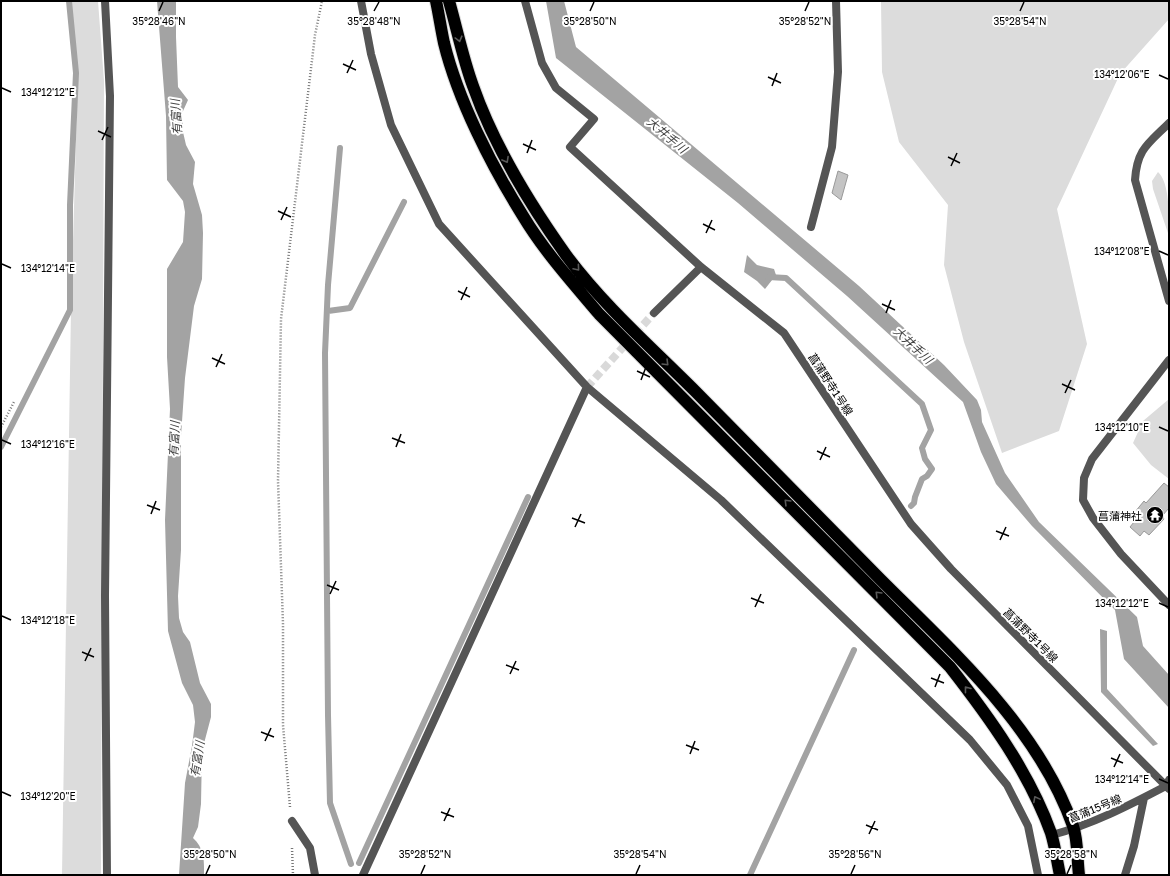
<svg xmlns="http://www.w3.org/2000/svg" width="1170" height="876" font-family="'Golos Text','Noto Sans JP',sans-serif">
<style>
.green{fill:#dcdcdc}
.water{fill:#a3a3a3}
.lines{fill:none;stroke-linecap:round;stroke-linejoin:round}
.stream{stroke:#a3a3a3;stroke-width:6}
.building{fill:#c4c4c4;stroke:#999}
.street-tunnel{stroke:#d9d9d9;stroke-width:8;stroke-dasharray:8 4;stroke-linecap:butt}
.highway-casing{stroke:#dbdbdb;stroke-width:14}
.path{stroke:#777;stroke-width:2.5;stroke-dasharray:1 2;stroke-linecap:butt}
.street{stroke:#555;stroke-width:8}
.highway{stroke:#000;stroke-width:12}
.oneway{stroke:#595959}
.ticks{fill:none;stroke:#000;stroke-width:1.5}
.labels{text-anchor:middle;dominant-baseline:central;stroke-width:4;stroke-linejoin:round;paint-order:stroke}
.street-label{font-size:11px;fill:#000;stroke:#fff}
.poi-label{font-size:11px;fill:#000;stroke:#fff;text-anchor:end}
.water-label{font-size:12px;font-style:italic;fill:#444;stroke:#fff}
.ticks-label{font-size:10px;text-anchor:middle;fill:#000;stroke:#fff;stroke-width:4;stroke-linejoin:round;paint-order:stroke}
</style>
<rect width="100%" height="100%" fill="#fff"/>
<path class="green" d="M71 1H98L104 81 101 875H62L71 309 78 72Z
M881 1H1169V19L1120 74 1057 209 1087 344 1059 431 1002 453 964 342 944 265 948 205 899 142 882 72Z
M1158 172C1170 183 1169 217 1169 236L1153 189 1152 181Z
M1169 399V479L1151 465 1133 443 1143 421Z"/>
<path class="water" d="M157 1H176V37L178 87 188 100 183 111V132L186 145 195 162 193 184 202 215 203 233 202 279 194 306 185 378 181 436V550L178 596 179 618 183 632 190 642 200 683 211 704V717L202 751 201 804 198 827 193 838C205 849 204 861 204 875H179L185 783 192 746 195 722 193 705 182 683 168 631 165 520 170 409 167 357V269L183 242 185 212 183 201 167 180 166 116Z
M546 1H564L576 47 859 286 944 365 977 400 981 410 982 422 1005 473 1039 522 1137 617 1143 646 1169 675V708L1124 659 1115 610 1032 526 996 484 981 452 963 402 847 296 738 203 556 58Z
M747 255 757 265 774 269 776 275 765 289 757 281 744 272Z
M1100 629 1107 631V689L1158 744 1153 746 1101 692Z"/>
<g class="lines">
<path class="stream" d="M340 148 328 285 325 353 328 715 330 803 351 864
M768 277 786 278 922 404 931 430 922 448 925 459 932 469 927 476 922 479 915 497 914 503 911 506
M328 311 350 308 404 202
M1 447 70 310V205L76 73 69 1
M359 863 528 497
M750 875 854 650"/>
</g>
<path class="building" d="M838 171 848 175 841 200 832 193Z
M1164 483 1169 487V508L1162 516 1164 519 1149 535 1144 531 1140 536 1130 527 1134 522 1130 518 1144 501 1146 503Z"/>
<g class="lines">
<path class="street-tunnel" d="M587 387 654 313"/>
<defs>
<path id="highway" d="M436 1C439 15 441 29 444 43 458 100 491 165 523 216 544 251 572 282 599 314L950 667C989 717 1029 772 1051 833 1055 846 1057 861 1060 875
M449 1C457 29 463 59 473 86 494 146 529 203 566 255 603 305 651 347 695 391 757 454 819 517 881 580 953 652 1038 727 1073 826 1078 840 1077 859 1079 875"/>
</defs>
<use href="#highway" class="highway-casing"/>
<path class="path" d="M1 427 14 402
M290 807 283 725V624L278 481 281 319 315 35 322 1
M292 848 293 875"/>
<path class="street" d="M105 1 110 96 105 596 107 875
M361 1 371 54 391 125 439 224 587 387 721 500 970 740 1007 785 1028 826 1038 875
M525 1 542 63 556 88 594 119 570 147 701 267 784 333 911 524 951 569 1169 789
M1169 123C1148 144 1137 149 1135 180L1169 301
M811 227 832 147 838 72 836 1
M654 313 701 267
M1169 360 1092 459 1084 478 1083 500 1093 518 1121 554 1169 605
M292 821 310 848 315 875
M1052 835C1093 824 1128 806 1166 786L1169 780
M363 875 587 387
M1125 875 1134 846 1144 798"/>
<use href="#highway" class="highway"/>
</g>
<defs><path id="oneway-chevron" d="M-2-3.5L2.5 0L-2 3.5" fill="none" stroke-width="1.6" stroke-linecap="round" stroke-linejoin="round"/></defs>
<g class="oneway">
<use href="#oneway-chevron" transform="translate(459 39) rotate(75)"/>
<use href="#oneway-chevron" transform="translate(506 160) rotate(61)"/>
<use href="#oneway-chevron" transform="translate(577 268) rotate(50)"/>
<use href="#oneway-chevron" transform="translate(666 363) rotate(45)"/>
<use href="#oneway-chevron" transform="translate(787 502) rotate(-135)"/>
<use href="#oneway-chevron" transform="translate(878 594) rotate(-135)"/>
<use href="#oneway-chevron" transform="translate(967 689) rotate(-128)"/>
<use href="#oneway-chevron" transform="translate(1036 799) rotate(-118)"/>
</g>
<path class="ticks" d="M159 11 163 2M374 11 379 2M590 11 594 2M805 11 809 2M1020 11 1024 2M343 64 356 70M347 73 353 60M1159 75 1168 79M768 77 781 83M772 86 777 73M2 88 11 92M98 131 111 137M102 140 108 127M523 144 536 150M527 153 532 140M948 157 960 163M951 166 957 153M278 211 291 217M281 220 287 207M703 224 715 230M706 233 712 220M1159 251 1168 255M2 264 11 268M458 291 470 297M461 300 467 287M882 304 895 310M886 313 891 300M212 358 225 364M216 367 222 354M637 371 650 377M641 380 646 367M1062 384 1075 390M1065 393 1071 380M1159 427 1168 431M392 438 405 443M2 440 11 444M396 447 401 434M817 451 830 457M820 460 826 447M147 505 160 510M151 514 156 501M572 518 585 523M575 527 581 514M996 531 1009 536M1000 540 1006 527M327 585 339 590M330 594 336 581M751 598 764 603M1159 603 1168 607M755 607 761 594M2 616 11 620M82 652 94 657M85 661 91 648M506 665 519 670M510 674 516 661M931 678 944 683M935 687 940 674M261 732 274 737M265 741 271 728M686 745 699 750M690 754 695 741M1111 758 1123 763M1114 767 1120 754M1159 779 1168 783M2 792 11 796M441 812 454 817M444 821 450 808M866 825 878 830M869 834 875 821M206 874 210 865M421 874 425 865M636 874 640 865M851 874 855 865M1067 874 1071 865"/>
<defs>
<symbol id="temple-disc" viewBox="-11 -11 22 22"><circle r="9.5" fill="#000" stroke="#fff"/><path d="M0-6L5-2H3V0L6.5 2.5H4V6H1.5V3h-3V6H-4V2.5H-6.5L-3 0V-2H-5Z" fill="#fff"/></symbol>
</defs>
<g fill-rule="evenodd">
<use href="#temple-disc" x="1145" y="505" width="20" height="20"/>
</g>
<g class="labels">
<g class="street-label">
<text transform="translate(831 384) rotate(57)">菖蒲野寺1号線</text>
<text transform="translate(1031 635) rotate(45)">菖蒲野寺1号線</text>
<text transform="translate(1095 808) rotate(-22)">菖蒲15号線</text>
</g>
<g class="poi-label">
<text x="1142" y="515">菖蒲神社</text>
</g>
<g class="water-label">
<text transform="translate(176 117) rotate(-94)">有富川</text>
<text transform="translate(667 135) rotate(40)">大井手川</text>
<text transform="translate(913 345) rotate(43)">大井手川</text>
<text transform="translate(174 439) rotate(-87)">有富川</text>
<text transform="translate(197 759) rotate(-81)">有富川</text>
</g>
</g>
<g class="ticks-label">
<text x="159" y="25">35°28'46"N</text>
<text x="590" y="25">35°28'50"N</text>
<text x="805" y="25">35°28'52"N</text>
<text x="1020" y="25">35°28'54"N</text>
<text x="374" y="25">35°28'48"N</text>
<text x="1122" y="78">134°12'06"E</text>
<text x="48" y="96">134°12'12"E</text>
<text x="1122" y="255">134°12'08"E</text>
<text x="48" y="272">134°12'14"E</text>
<text x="1122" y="431">134°12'10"E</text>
<text x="48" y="448">134°12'16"E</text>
<text x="1122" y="607">134°12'12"E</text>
<text x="48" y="624">134°12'18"E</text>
<text x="1122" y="783">134°12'14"E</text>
<text x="48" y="800">134°12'20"E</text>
<text x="210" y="858">35°28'50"N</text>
<text x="425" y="858">35°28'52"N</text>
<text x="640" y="858">35°28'54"N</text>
<text x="855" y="858">35°28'56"N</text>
<text x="1071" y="858">35°28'58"N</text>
</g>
<rect width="1170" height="876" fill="none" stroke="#000000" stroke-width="4"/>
</svg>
